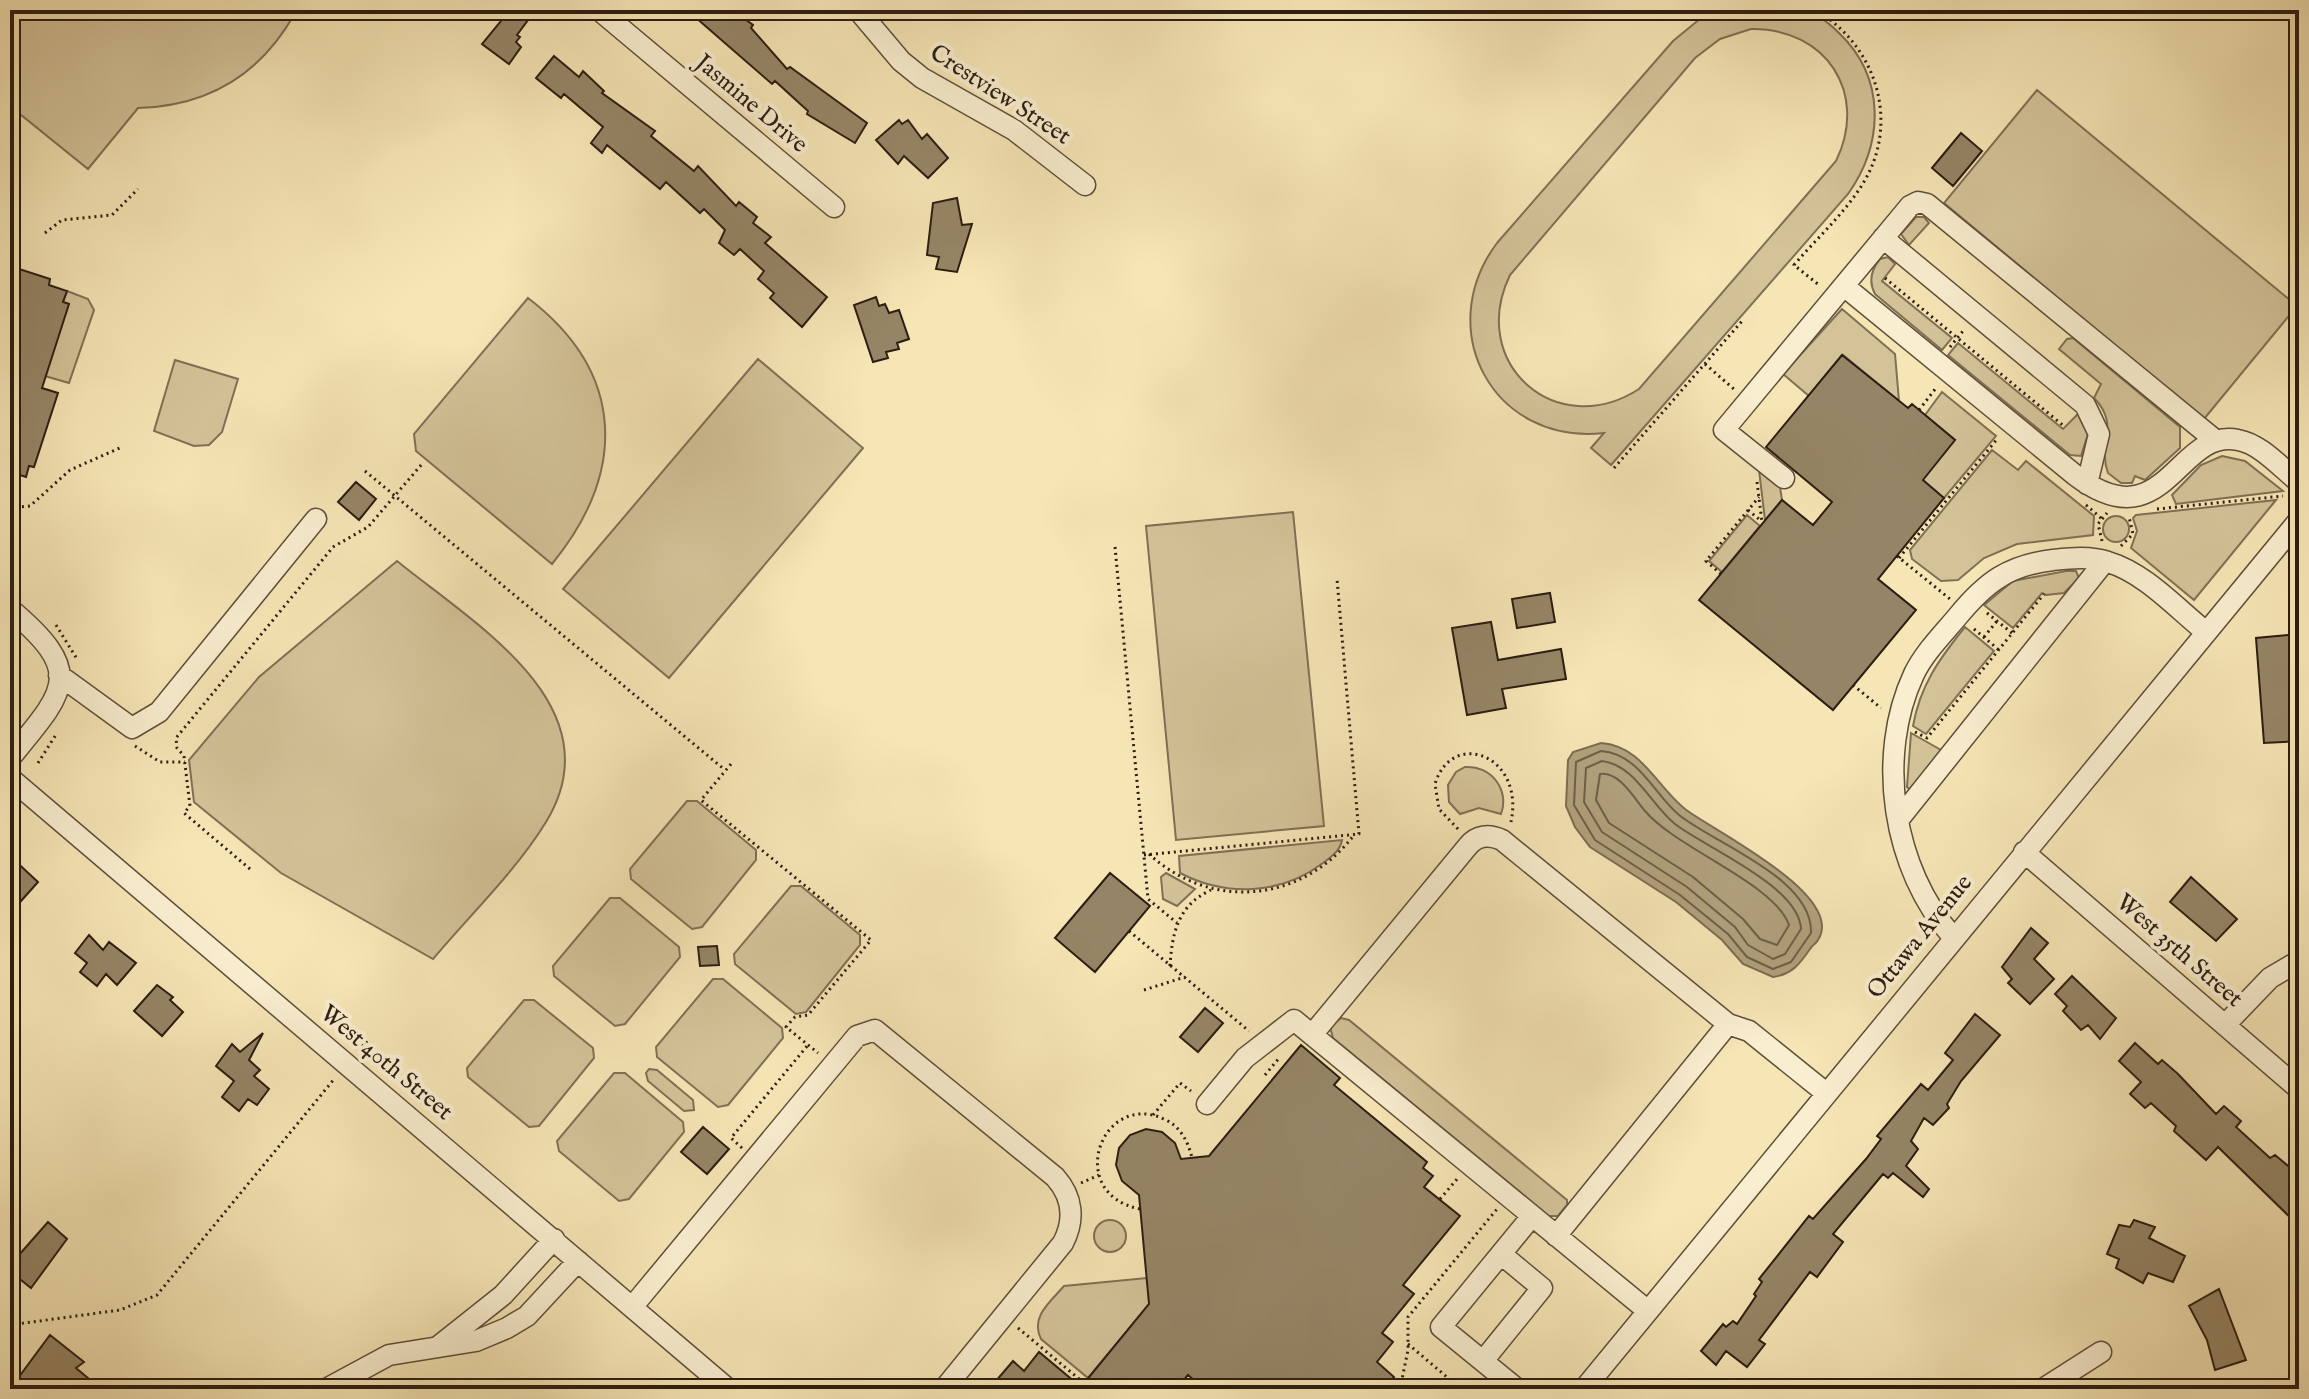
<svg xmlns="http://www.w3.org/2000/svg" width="2309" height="1399" font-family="'IM FELL English',serif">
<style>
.green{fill:#d4c399;stroke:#807055;stroke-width:2;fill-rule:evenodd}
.water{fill:#b1a17d;stroke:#7c6c52;stroke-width:2}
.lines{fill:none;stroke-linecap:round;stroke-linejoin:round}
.shore{stroke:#6e5f47;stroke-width:2}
.building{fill:#958566;stroke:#2c1d11;stroke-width:2}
.minor-casing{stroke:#5e4f3a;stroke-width:23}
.path{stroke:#2c1d11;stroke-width:3;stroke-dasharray:2 4;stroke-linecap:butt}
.minor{stroke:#f9eecf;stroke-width:20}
.labels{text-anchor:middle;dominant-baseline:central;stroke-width:8;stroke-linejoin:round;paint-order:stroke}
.street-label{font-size:24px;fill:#2c1d11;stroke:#f9eecf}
</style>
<rect width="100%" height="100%" fill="#f6e5b5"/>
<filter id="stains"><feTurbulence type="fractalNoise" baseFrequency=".0025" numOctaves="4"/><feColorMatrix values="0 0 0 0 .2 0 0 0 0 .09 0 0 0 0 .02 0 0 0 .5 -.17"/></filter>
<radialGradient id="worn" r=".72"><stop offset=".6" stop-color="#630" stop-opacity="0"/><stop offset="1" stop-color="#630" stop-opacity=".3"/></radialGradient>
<path class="green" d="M10 10H291L295 13C261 74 208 106 138 108L88 169 10 106Z
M1717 10C1744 10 1777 4 1803 10 1816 13 1830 24 1839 33 1886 78 1884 143 1848 194L1611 465 1591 448 1604 433C1493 445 1432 330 1497 243L1673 41 1701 18ZM1751 29C1826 28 1869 93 1836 161L1639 389C1557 442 1467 364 1510 275L1695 58 1720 39Z
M2037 90 2297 306 2204 419 1944 203Z
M1916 217H1924L1929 223 1909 245 1901 234Z
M1888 257 1895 264 1882 281 1952 338 1942 350 1875 294C1868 281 1871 270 1880 259Z
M67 291 88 299 94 310 69 383 45 376 68 304 63 302Z
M528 298C626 373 627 472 552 564L416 451 414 434Z
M1842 309 1895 354 1899 401 1843 355 1809 396 1783 374Z
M2073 338 2180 427V448L2145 480 2135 476 2132 483H2121L2108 473C2097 445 2121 425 2094 398L2101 384 2059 349 2067 339Z
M1958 343 2063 429 2078 414 2088 434 2081 456 2070 455 1948 355Z
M758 359 863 448 669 678 563 589Z
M175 360 238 379 222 432 209 445 194 446 154 431Z
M1942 392 1996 436 1944 498 1932 488 1917 486 1955 440 1925 415Z
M1992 450 2018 470 2026 461 2094 516 2093 535 2017 544 1984 558 1958 580 1941 581 1912 559 1910 550Z
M2222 456 2245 461 2283 491 2176 504 2172 495 2201 465Z
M1759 470 1780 487 1782 500 1765 520Z
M2276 500 2194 600 2131 548 2137 531 2133 518 2136 515Z
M1293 512 1324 826 1176 840 1146 526Z
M1747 515 1760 526 1722 572 1709 561Z
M2103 529a13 13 0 1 1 26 0a13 13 0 1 1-26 0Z
M397 561C473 623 617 706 546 822 516 871 470 915 433 959L281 873 194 802 189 760 259 677Z
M2066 571H2076L2079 578 2064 593 2046 595 2042 593 2013 628 1984 605 2013 581Z
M1965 627 1994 651 1926 734 1913 726C1920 686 1939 659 1965 627Z
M1911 733 1941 750 1911 790 1907 787Z
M1465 767C1491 765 1510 790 1501 814L1479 808 1460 814 1449 802 1448 785 1456 772Z
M687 801H697L756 850V860L702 927 692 929 631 879 630 869Z
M1342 840C1340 851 1331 857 1323 863 1281 895 1226 897 1180 873L1179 856Z
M1166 873 1195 889 1177 906 1163 899 1161 877Z
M791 886H801L860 935V945L806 1012 796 1014 735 964 734 954Z
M610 898H620L679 947 680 957 625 1024 615 1026 554 976 553 966Z
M713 979H723L782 1028 783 1038 728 1105 718 1107 657 1057 656 1047Z
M524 1000H534L593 1048 594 1058 539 1126 529 1127 468 1077 467 1068Z
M1341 1018 1349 1020 1567 1200V1205L1558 1216H1549L1333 1038 1330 1027Z
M649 1069 657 1070 693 1100 694 1110 684 1111 648 1081 646 1073Z
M614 1073H625L683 1122 684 1132 629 1199 619 1201 559 1151 557 1141Z
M1094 1236a16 16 0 1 1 32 0a16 16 0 1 1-32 0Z
M1147 1278 1162 1289 1088 1378 1041 1339C1030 1317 1050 1302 1064 1286Z"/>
<path class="water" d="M1601 743C1642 746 1656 786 1685 809 1710 829 1847 895 1818 940 1816 944 1812 945 1810 949 1799 965 1792 974 1773 977L1743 964 1722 940 1676 902 1590 847 1575 827 1566 806 1568 760 1573 752Z"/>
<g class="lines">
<path class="shore" d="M1601 751C1639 754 1653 793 1679 815 1715 844 1813 878 1811 933L1791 962 1773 969 1747 957 1728 934 1680 895 1595 840 1574 805 1576 762Z
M1602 761C1635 765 1651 805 1675 824 1706 848 1799 886 1801 929L1785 954 1773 959 1748 945 1735 927 1687 887 1602 832 1584 802 1586 768Z
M1600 774C1619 771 1634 798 1645 811 1677 849 1774 883 1789 925L1777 945 1760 939 1743 919 1693 877 1609 823 1596 800Z"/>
</g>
<path class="building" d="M510 10 528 20 517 35 520 37 516 42 521 47 509 64 482 44Z
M687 10H733L753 25 751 28 787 69 790 67 867 123 855 143 807 114 808 111 775 81 772 84Z
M554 56 579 77 583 71 604 91 602 93 655 131 651 136 694 171 698 166 736 206 739 202 757 217 753 223 771 237 765 243 827 297 802 327 770 298 774 293 758 279 764 271 740 249 734 255 719 243 725 230 704 209 700 213 666 182 660 189 607 145 602 153 591 143 603 127 564 94 561 98 536 78Z
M899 120 902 124 908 120 922 139 927 134 948 158 928 178 904 156 898 164 876 140Z
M1961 133 1982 151 1953 186 1932 168Z
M957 198 962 225 972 224 957 272 936 269 939 257 927 255 933 203Z
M16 268 50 279 49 285 67 291 63 302 69 304 42 388 58 393 34 467 29 466 26 477 10 472V286Z
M876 297 879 306 885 304 889 313 899 310 909 339 897 343 899 349 886 352 888 358 873 362 854 305Z
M1842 355 1908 408 1912 404 1955 440 1923 480 1944 498 1878 579 1916 610 1833 710 1699 600 1782 500 1813 525 1832 502 1766 447Z
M356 482 376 499 359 520 338 502Z
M1550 593 1555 622 1517 628 1512 599Z
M1491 622 1498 660 1561 649 1566 679 1502 689 1506 708 1467 715 1452 628Z
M2299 634V741L2264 743 2256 638Z
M10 856 38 882 21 901 10 892Z
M1110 873 1150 906 1095 972 1055 938Z
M2191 877 2237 919 2216 941 2170 902Z
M2031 928 2048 943 2034 959 2054 979 2030 1004 2008 983 2012 979 2002 967Z
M89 935 103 950 109 942 136 963 117 985 106 974 97 986 80 972 87 963 75 953Z
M717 946 719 965 700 966 698 947Z
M2072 976 2116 1018 2100 1039 2088 1025 2081 1030 2063 1011 2067 1006 2055 994Z
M157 985 173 997 170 1000 183 1012 162 1036 134 1011Z
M1205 1008 1223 1023 1198 1052 1180 1037Z
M1975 1014 2000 1035 1961 1081 1947 1104 1949 1108 1933 1125 1924 1118 1911 1141 1918 1149 1906 1166 1929 1189 1923 1197 1893 1173 1888 1178 1883 1174 1833 1234 1843 1242 1817 1277 1810 1272 1759 1340 1765 1344 1747 1367 1726 1351 1716 1365 1701 1351 1723 1324 1726 1327 1733 1321 1737 1324 1756 1296 1754 1294 1762 1282 1759 1279 1809 1216 1813 1219 1866 1159 1881 1139 1877 1136 1921 1084 1928 1090 1953 1060 1945 1053Z
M263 1033 249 1060 260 1070 254 1076 269 1089 257 1105 248 1099 239 1111 222 1097 234 1081 216 1066 232 1044 240 1052Z
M2135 1043 2158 1064 2162 1060 2178 1074 2216 1114 2224 1106 2241 1121 2236 1127 2270 1158 2275 1155 2299 1175V1226L2218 1147 2206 1160 2174 1131 2176 1126 2151 1103 2145 1108 2130 1094 2141 1082 2119 1061Z
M1301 1045 1340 1078 1334 1085 1427 1162 1423 1168 1433 1176 1424 1187 1460 1216 1403 1285 1414 1294 1382 1333 1393 1342 1377 1362 1394 1377 1384 1389H1204L1188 1375 1176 1389H989L1013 1361 1024 1371 1039 1352 1081 1387 1149 1304 1139 1195 1122 1181 1116 1165 1119 1148 1130 1135 1146 1129 1162 1132 1175 1143 1181 1159 1209 1156Z
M703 1127 729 1149 707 1174 681 1152Z
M2134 1220 2155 1227 2149 1238 2185 1256 2173 1282 2148 1273 2143 1283 2116 1268 2119 1259 2107 1254 2119 1225 2130 1227Z
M48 1222 67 1239 31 1288 11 1272 14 1267 11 1264Z
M2219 1289 2246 1360 2215 1370 2207 1340 2189 1306Z
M50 1335 84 1362 76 1368 101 1389H10Z"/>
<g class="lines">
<defs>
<path id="minor" d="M599 10 834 207
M858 10 901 61 922 78 1014 130 1085 185
M1883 238 2085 405 2099 434 2087 484
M1844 286 2075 475C2165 544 2177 427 2238 440 2261 444 2281 468 2299 482
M1784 478 1724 430 1910 206 1918 202 1927 204 2215 440
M10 609C86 673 66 690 10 758
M59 675 132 728 159 712 316 519
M10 778 728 1389
M1899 819 2105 561
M2024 852 2299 1089
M1953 937C1893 870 1875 757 1914 674 1924 653 1943 634 1958 616 1986 582 2009 565 2053 560 2072 558 2090 556 2108 562 2145 573 2176 608 2206 632
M2225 1025 2270 978 2299 961
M1312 1035 1468 846C1477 835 1489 834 1502 840L1728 1024 1749 1031 1826 1093
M1207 1104 1245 1058 1294 1020 1648 1311
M1556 1236 1728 1024
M633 1306 857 1036 875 1030 1055 1177C1073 1197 1075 1220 1063 1243L944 1389
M440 1345 503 1295 554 1239
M1483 1361 1542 1288 1501 1254
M326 1389 389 1355 476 1341 507 1328 527 1316 578 1261
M1517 1389 1441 1327 1532 1216
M1584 1389 2299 520
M2043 1389 2101 1352"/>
</defs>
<use href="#minor" class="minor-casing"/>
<path class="path" d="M1815 10C1877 45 1901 124 1862 185 1844 214 1816 239 1794 265L1819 285
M1690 16 1700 10
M45 233 62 220 112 215 138 189
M1885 278 2065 427
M1950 347 1963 331
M1705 364 1735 390
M1919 410 1936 388
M1614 468 1743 320
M365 471 725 770
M1757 482 1762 522
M2086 505 2101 518
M10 508 30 506 70 470 122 447
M2157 509 2283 496
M1748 510 1760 520
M2102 541 2098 524 2107 513
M2121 546 2133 534 2129 517
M1115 547 1148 899 1177 923
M1897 556 1950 599
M1899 558 1998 438
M1721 574 1706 561 1759 497
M1987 613 2012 633
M56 625 77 659
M1974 629 1999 650
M1984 637 1997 621
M1853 685 1881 708
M1915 732 1927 738 2044 594
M135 746 160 762H185
M38 763 57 733
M731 764 701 800 871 940 808 1015 795 1017 786 1027 818 1053
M1458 829 1439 809 1435 784C1452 728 1525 755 1511 822
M1149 854C1212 912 1303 902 1354 835
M1144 855 1359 834 1337 579
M250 869 184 813 190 806 184 756 177 748 176 738 333 547 368 527 422 464
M1129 931 1249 1031
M1170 966C1172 933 1178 905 1211 890
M1144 990 1185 977
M358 1051 367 1041
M1265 1075 1280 1057
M1153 1115 1180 1083 1191 1091
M742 1148 731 1138 808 1045
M1081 1183 1099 1175
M1440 1199 1458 1178
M1140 1209C1064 1194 1101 1090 1164 1119 1180 1126 1188 1141 1192 1158
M10 1325 120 1310 157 1295 335 1078
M1018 1328 1084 1383
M1408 1344 1461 1389
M1400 1389 1408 1350V1317L1497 1209"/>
<use href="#minor" class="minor"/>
</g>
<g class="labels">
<g class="street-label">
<text transform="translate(1000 95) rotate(33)">Crestview Street</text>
<text transform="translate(751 104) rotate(40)">Jasmine Drive</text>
<text transform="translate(1920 937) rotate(-51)">Ottawa Avenue</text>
<text transform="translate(2179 951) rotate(41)">West 35th Street</text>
<text transform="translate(386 1063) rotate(40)">West 40th Street</text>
</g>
</g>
<rect width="2309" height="1399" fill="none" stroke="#f6e5b5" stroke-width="40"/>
<rect x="12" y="12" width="2285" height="1375" fill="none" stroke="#2c1d11" stroke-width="4"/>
<rect x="20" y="20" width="2269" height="1359" fill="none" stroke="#2c1d11" stroke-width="2"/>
<rect width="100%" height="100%" filter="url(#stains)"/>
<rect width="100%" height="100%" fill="url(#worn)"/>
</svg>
